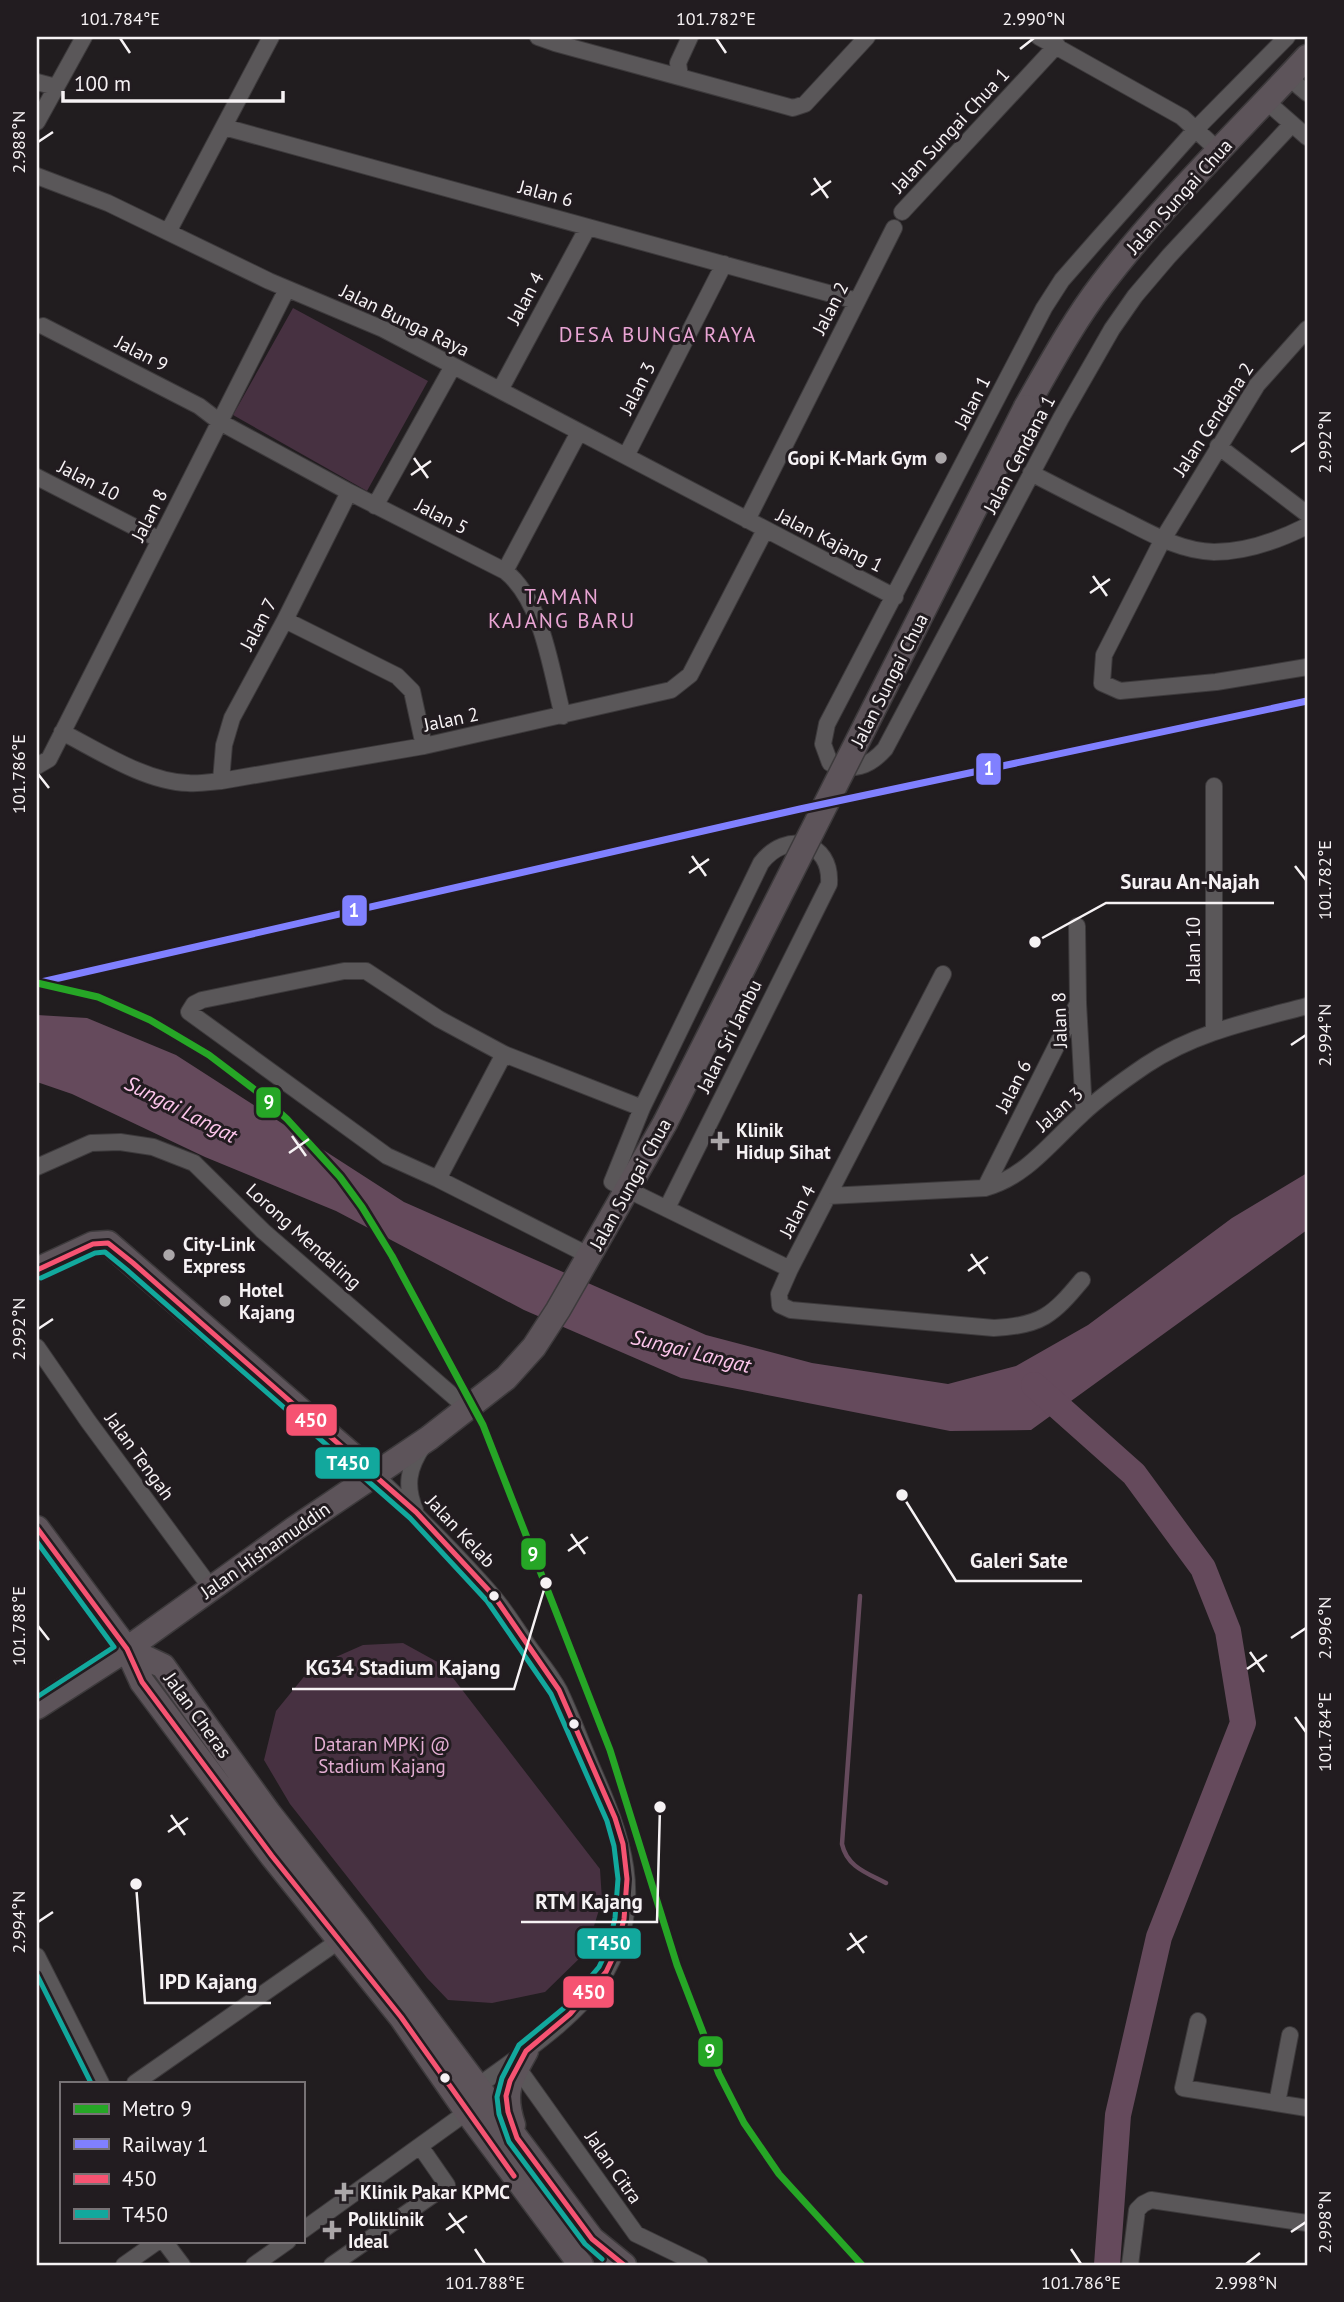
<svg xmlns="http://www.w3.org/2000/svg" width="1344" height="2302" font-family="'PT Sans',sans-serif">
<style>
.green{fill:#473141}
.water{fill:#654a5c}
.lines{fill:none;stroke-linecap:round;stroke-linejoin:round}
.stream{stroke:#654a5c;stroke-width:4.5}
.river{stroke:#654a5c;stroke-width:26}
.street-casing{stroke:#3d3a3c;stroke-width:18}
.primary-casing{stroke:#3d3a3c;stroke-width:27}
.street{stroke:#5a5759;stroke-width:16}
.primary{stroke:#5d545a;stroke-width:24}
.primary-bridge-casing{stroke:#3d3a3c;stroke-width:27;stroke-linecap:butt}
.primary-bridge{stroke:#5d545a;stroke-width:24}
.bus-1-casing{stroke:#221c20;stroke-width:10}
.bus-2-casing{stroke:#221c20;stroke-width:10}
.bus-1{stroke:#f65372;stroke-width:5}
.bus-2{stroke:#12a89d;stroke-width:5}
.rail-1-casing{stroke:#221c20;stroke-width:12}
.rail-1{stroke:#8080ff;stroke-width:7}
.metro-1-casing{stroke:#221c20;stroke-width:12}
.metro-1{stroke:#26a626;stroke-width:7}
.ticks{fill:none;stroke:#f6f2f4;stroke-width:2.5}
.poi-dot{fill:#aba7a9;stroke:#221c20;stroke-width:2.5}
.bus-dot{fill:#f6f2f4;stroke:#221c20;stroke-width:2.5}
.labels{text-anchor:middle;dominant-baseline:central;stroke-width:6;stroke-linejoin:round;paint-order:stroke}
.street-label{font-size:19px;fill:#f6f2f4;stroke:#221c20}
.poi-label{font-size:19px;font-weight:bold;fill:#f6f2f4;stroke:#221c20;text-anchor:start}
.park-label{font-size:19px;fill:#e3add2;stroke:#221c20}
.neighbourhood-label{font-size:21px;letter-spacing:2px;fill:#e9a5d4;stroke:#221c20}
.water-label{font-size:21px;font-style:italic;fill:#fec6ec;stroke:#221c20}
.leader{fill:none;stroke:#f6f2f4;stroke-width:2.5}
.callout-dot{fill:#f6f2f4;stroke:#221c20;stroke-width:2.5}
.callout-label{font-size:21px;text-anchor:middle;font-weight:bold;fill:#f6f2f4;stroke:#221c20;stroke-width:6;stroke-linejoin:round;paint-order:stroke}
.line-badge{stroke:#221c20;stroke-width:2.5}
.badge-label{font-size:19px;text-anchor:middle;font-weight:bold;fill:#fff}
.neatline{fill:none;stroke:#f6f2f4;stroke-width:2.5}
.ticks-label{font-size:18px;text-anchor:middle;fill:#f6f2f4}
</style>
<rect width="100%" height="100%" fill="#211d1f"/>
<path class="green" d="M293 308 428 381 367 491 233 415Z
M403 1643 443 1665 600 1869 602 1900 586 1952 545 1992 492 2003 448 2000 427 1978 290 1804 264 1760 276 1711 311 1668 363 1645Z"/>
<path class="water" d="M37 1015 87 1018 176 1055 404 1202 706 1335 812 1363 948 1384 1016 1366 1088 1325 1232 1218 1307 1173V1230L1031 1430 950 1431 681 1378 524 1310 336 1211 205 1157 72 1094 37 1082Z"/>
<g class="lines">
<path class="stream" d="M860 1596 842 1844C847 1867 867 1873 886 1883"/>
<path class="river" d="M1034 1385 1134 1474 1203 1568 1228 1631 1243 1723 1159 1937 1118 2115 1107 2265"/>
<defs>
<path id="street" d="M538 37 555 43 793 108 805 104 867 37
M1039 37 1182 117 1219 151
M1287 37 1196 129 1097 240 1062 280 1044 308 827 724 823 744 830 763C853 772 869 767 885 749L1061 418 1112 329 1135 296 1169 256 1292 124
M680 77 678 63 690 37
M1288 77 1307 93
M37 82 56 87
M1266 101 1307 137
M37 122 84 37
M224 127 857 301
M37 176 108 203 269 281 383 329 895 597
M902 212 1057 45
M168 232 271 37
M43 326 199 406 220 422 349 492 505 571C543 601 551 671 563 716
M1307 329 1257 385 1163 539 1104 655 1102 683 1120 691 1216 682 1307 667
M500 390 588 227
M1218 446 1307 514
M626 456 724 264
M1031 473C1060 488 1089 503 1118 517 1148 532 1179 551 1214 552 1246 552 1279 540 1307 526
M37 477 160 540
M375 506 453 366
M747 520 894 228
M505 571 579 432
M285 620 397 676 412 691 424 746
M62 732C99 751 146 782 188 783 199 784 210 782 221 781L424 746 671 690 690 675 765 530
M37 766 49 759 287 289
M221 781 224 745 232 718 285 620 349 492
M1077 926 1078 1003 1084 1112
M943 974 790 1269 779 1294 780 1305 791 1310 994 1328C1041 1326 1053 1315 1082 1280
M1214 1031V786
M37 1167 91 1143 120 1142 153 1147 194 1163 263 1231 468 1409
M438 1179 504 1054
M985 1188 1078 1003
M828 1196 985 1188C1026 1177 1051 1142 1082 1114 1101 1096 1124 1080 1146 1065 1196 1032 1251 1021 1307 1006
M667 1208 829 884C832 840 786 830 761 863L642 1108 612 1182 790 1269
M590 1256 438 1179 387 1156 189 1012 194 1004 202 1000 344 971H366L439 1019 504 1054 642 1108
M37 1347 88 1421 211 1588
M374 1474C415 1513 455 1552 492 1595 506 1611 517 1630 529 1647 539 1661 551 1675 559 1690 571 1715 581 1742 592 1768 622 1836 646 1899 607 1970 583 2014 519 2056 478 2086
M415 1510C405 1486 408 1468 423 1446
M37 1956 101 2083
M1198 2021 1183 2088 1307 2108
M517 2067 636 2234 700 2265
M135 2083 340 1940
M1277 2103 1290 2035
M303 2230 467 2112
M164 2241 182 2265
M124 2265 158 2241
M254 2265 288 2241
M332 2265 447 2185 420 2146
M1130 2265 1137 2210 1143 2204 1151 2200 1307 2223"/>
<path id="primary" d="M1026 407C1050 365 1073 322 1102 284 1164 203 1239 131 1307 57
M37 1270 93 1244 108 1243 374 1474
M37 1528 127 1649 142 1682 272 1856 401 2017 467 2112 581 2265
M127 1649 163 1666 268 1812 358 1927 592 2239 624 2265
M37 1707 127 1649 294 1529 429 1438 506 1378 534 1347 558 1310 665 1123
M513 2125C502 2091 510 2080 526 2051"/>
</defs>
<use href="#street" class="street-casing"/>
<use href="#primary" class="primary-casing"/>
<use href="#street" class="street"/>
<use href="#primary" class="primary"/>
<defs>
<path id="primary-bridge" d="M665 1123 1026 407"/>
</defs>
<use href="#primary-bridge" class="primary-bridge-casing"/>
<use href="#primary-bridge" class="primary-bridge"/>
<defs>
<path id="bus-1" d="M37 1270 93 1244 108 1243 133 1263 416 1512 494 1596 559 1690 615 1818 623 1844 627 1879 624 1919 616 1951 606 1972 570 2014 526 2051 510 2081 506 2096 508 2112 517 2138 592 2239 624 2265
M37 1528 127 1649 142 1682 272 1856 401 2017 514 2176"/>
<path id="bus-2" d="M41 1278 95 1253 105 1252 127 1270 410 1518 487 1601 551 1694 607 1821 614 1846 618 1879 615 1918 608 1948 599 1967 564 2008 519 2045 502 2078 497 2097 499 2114 509 2142 585 2244 602 2259
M37 1542 114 1647 37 1697
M37 1975 91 2083"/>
</defs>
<use href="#bus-1" class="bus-1-casing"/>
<use href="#bus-2" class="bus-2-casing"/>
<use href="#bus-1" class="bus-1"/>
<use href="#bus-2" class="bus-2"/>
<defs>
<path id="rail-1" d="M37 983 800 809 1307 701"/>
</defs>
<use href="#rail-1" class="rail-1-casing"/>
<use href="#rail-1" class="rail-1"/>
<defs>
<path id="metro-1" d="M37 983 98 997 150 1020 209 1055 255 1090 287 1119 340 1177 362 1207 392 1256 483 1425 610 1750 677 1965 719 2074 744 2123 779 2174 862 2265"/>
</defs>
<use href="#metro-1" class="metro-1-casing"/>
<use href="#metro-1" class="metro-1"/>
</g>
<path class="ticks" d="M120 38 130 53M716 38 726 53M1020 49 1034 38M38 142 53 132M814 178 828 198M811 195 831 181M1291 452 1306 442M414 458 428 478M411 475 431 461M1093 576 1107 596M1090 593 1110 579M38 774 49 788M692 856 706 876M1295 866 1306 880M689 873 709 859M1291 1045 1306 1035M292 1136 306 1156M289 1153 309 1139M971 1254 985 1274M968 1271 988 1257M38 1329 53 1319M571 1534 585 1554M568 1551 588 1537M38 1626 49 1640M1291 1638 1306 1628M1250 1652 1264 1672M1247 1669 1267 1655M1295 1717 1306 1732M171 1815 185 1835M168 1832 188 1818M38 1922 53 1912M850 1933 864 1953M847 1950 867 1936M449 2213 464 2233M446 2230 467 2216M1291 2232 1306 2222M475 2249 485 2264M1071 2249 1081 2264M1246 2264 1260 2253"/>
<g class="poi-dot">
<circle cx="941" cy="458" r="7"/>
<path d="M716.5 1130.5h7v7h7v7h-7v7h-7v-7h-7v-7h7z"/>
<circle cx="169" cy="1255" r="7"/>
<circle cx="225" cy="1301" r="7"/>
<path d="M340.5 2181.5h7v7h7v7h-7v7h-7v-7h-7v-7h7z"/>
<path d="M328.5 2219.5h7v7h7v7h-7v7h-7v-7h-7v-7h7z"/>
</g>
<g class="bus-dot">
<circle cx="494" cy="1596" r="6"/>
<circle cx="574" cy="1724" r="6"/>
<circle cx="445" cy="2078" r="6"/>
</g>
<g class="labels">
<g class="street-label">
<text transform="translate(950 130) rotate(-47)">Jalan Sungai Chua 1</text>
<text transform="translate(546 193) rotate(15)">Jalan 6</text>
<text transform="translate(1179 196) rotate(-48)">Jalan Sungai Chua</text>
<text transform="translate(525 298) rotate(-62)">Jalan 4</text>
<text transform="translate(830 308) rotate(-63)">Jalan 2</text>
<text transform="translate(405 320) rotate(26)">Jalan Bunga Raya</text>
<text transform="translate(142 353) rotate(27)">Jalan 9</text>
<text transform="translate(637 388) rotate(-63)">Jalan 3</text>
<text transform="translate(972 402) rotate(-63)">Jalan 1</text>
<text transform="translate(1213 419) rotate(-57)">Jalan Cendana 2</text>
<text transform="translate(1019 454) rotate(-62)">Jalan Cendana 1</text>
<text transform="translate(89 480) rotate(27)">Jalan 10</text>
<text transform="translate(149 515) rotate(-63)">Jalan 8</text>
<text transform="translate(442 516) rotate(27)">Jalan 5</text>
<text transform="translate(830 540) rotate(27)">Jalan Kajang 1</text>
<text transform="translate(258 624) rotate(-62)">Jalan 7</text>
<text transform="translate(889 680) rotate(-63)">Jalan Sungai Chua</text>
<text transform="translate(451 719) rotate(-12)">Jalan 2</text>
<text transform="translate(1193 950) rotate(-90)">Jalan 10</text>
<text transform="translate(1059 1020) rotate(-92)">Jalan 8</text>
<text transform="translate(729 1036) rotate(-64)">Jalan Sri Jambu</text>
<text transform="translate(1013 1086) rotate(-63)">Jalan 6</text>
<text transform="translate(1059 1109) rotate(-42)">Jalan 3</text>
<text transform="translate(630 1184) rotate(-61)">Jalan Sungai Chua</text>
<text transform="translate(797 1211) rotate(-63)">Jalan 4</text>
<text transform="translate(304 1236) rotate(42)">Lorong Mendaling</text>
<text transform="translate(140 1456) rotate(54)">Jalan Tengah</text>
<text transform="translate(461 1531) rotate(47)">Jalan Kelab</text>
<text transform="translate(265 1550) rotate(-35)">Jalan Hishamuddin</text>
<text transform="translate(198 1715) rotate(54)">Jalan Cheras</text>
<text transform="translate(614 2167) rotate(55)">Jalan Citra</text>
</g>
<g class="poi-label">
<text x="927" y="458" text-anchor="end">Gopi K-Mark Gym</text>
<text x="736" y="1130">Klinik<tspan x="736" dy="22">Hidup Sihat</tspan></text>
<text x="183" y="1244">City-Link<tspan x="183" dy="22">Express</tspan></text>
<text x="239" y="1290">Hotel<tspan x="239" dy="22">Kajang</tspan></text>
<text x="360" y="2192">Klinik Pakar KPMC</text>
<text x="348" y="2219">Poliklinik<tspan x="348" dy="22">Ideal</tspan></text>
</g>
<g class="park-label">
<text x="382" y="1744">Dataran MPKj @<tspan x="382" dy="22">Stadium Kajang</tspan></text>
</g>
<g class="neighbourhood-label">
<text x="658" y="334">DESA BUNGA RAYA</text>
<text x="562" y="596">TAMAN<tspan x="562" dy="24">KAJANG BARU</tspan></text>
</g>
<g class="water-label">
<text transform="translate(181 1109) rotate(27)">Sungai Langat</text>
<text transform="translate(691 1351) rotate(14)">Sungai Langat</text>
</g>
</g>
<path class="leader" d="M1035 942L1106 903H1274M902 1495L956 1581H1082M546 1583L514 1689H292M660 1807L657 1922H521M136 1884L145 2003H271"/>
<g class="callout-dot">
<circle cx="1035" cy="942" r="7"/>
<circle cx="902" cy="1495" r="7"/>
<circle cx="546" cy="1583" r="7"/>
<circle cx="660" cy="1807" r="7"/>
<circle cx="136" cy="1884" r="7"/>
</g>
<g class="callout-label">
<text x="1190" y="889">Surau An-Najah</text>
<text x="1019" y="1568">Galeri Sate</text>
<text x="403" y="1675">KG34 Stadium Kajang</text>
<text x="589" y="1909">RTM Kajang</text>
<text x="208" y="1989">IPD Kajang</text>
</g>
<g class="line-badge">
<rect x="975" y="752" width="27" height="34" rx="7" fill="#8080ff"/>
<rect x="341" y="894" width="27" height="33" rx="7" fill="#8080ff"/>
<rect x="255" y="1086" width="27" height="33" rx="7" fill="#26a626"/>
<rect x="285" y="1403" width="53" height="34" rx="7" fill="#f65372"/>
<rect x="314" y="1446" width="67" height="34" rx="7" fill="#12a89d"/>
<rect x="520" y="1537" width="27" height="34" rx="7" fill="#26a626"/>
<rect x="576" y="1927" width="66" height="33" rx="7" fill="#12a89d"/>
<rect x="562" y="1975" width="53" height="34" rx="7" fill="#f65372"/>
<rect x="697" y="2035" width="27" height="33" rx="7" fill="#26a626"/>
</g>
<g class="badge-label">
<text x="989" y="775">1</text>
<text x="354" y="917">1</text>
<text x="269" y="1109">9</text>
<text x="311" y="1427">450</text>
<text x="348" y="1470">T450</text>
<text x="533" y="1561">9</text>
<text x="609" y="1950">T450</text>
<text x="589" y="1999">450</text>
<text x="710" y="2058">9</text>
</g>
<rect width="1344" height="2302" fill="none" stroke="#221c20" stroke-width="77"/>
<rect x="60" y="2082" width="245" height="161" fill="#221c20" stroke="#777275" stroke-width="2"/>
<rect x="74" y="2104" width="35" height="10" fill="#26a626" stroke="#777275" stroke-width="2"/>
<text x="122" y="2116" font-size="21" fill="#f6f2f4">Metro 9</text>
<rect x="74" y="2139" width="35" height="10" fill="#8080ff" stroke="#777275" stroke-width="2"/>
<text x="122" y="2152" font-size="21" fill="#f6f2f4">Railway 1</text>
<rect x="74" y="2174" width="35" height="10" fill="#f65372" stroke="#777275" stroke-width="2"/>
<text x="122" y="2186" font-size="21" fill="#f6f2f4">450</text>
<rect x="74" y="2209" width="35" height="10" fill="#12a89d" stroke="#777275" stroke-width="2"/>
<text x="122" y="2222" font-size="21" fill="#f6f2f4">T450</text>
<path d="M63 91v10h220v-10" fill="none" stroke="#f6f2f4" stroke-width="3.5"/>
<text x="74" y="91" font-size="21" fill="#f6f2f4" stroke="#221c20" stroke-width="5" paint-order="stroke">100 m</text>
<rect x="38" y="38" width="1268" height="2226" class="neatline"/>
<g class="ticks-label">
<text x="120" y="25">101.784°E</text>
<text x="716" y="25">101.782°E</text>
<text x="1034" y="25">2.990°N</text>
<text transform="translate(19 142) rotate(-90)" y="6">2.988°N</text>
<text transform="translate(1325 442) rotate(-90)" y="6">2.992°N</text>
<text transform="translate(19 774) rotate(-90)" y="6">101.786°E</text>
<text transform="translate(1325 880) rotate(-90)" y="6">101.782°E</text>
<text transform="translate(1325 1035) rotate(-90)" y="6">2.994°N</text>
<text transform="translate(19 1329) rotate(-90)" y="6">2.992°N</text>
<text transform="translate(19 1626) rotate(-90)" y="6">101.788°E</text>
<text transform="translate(1325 1628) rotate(-90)" y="6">2.996°N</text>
<text transform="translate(1325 1732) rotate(-90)" y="6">101.784°E</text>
<text transform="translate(19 1922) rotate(-90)" y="6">2.994°N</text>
<text transform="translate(1325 2222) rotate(-90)" y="6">2.998°N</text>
<text x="485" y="2289">101.788°E</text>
<text x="1081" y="2289">101.786°E</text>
<text x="1246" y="2289">2.998°N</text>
</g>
</svg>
